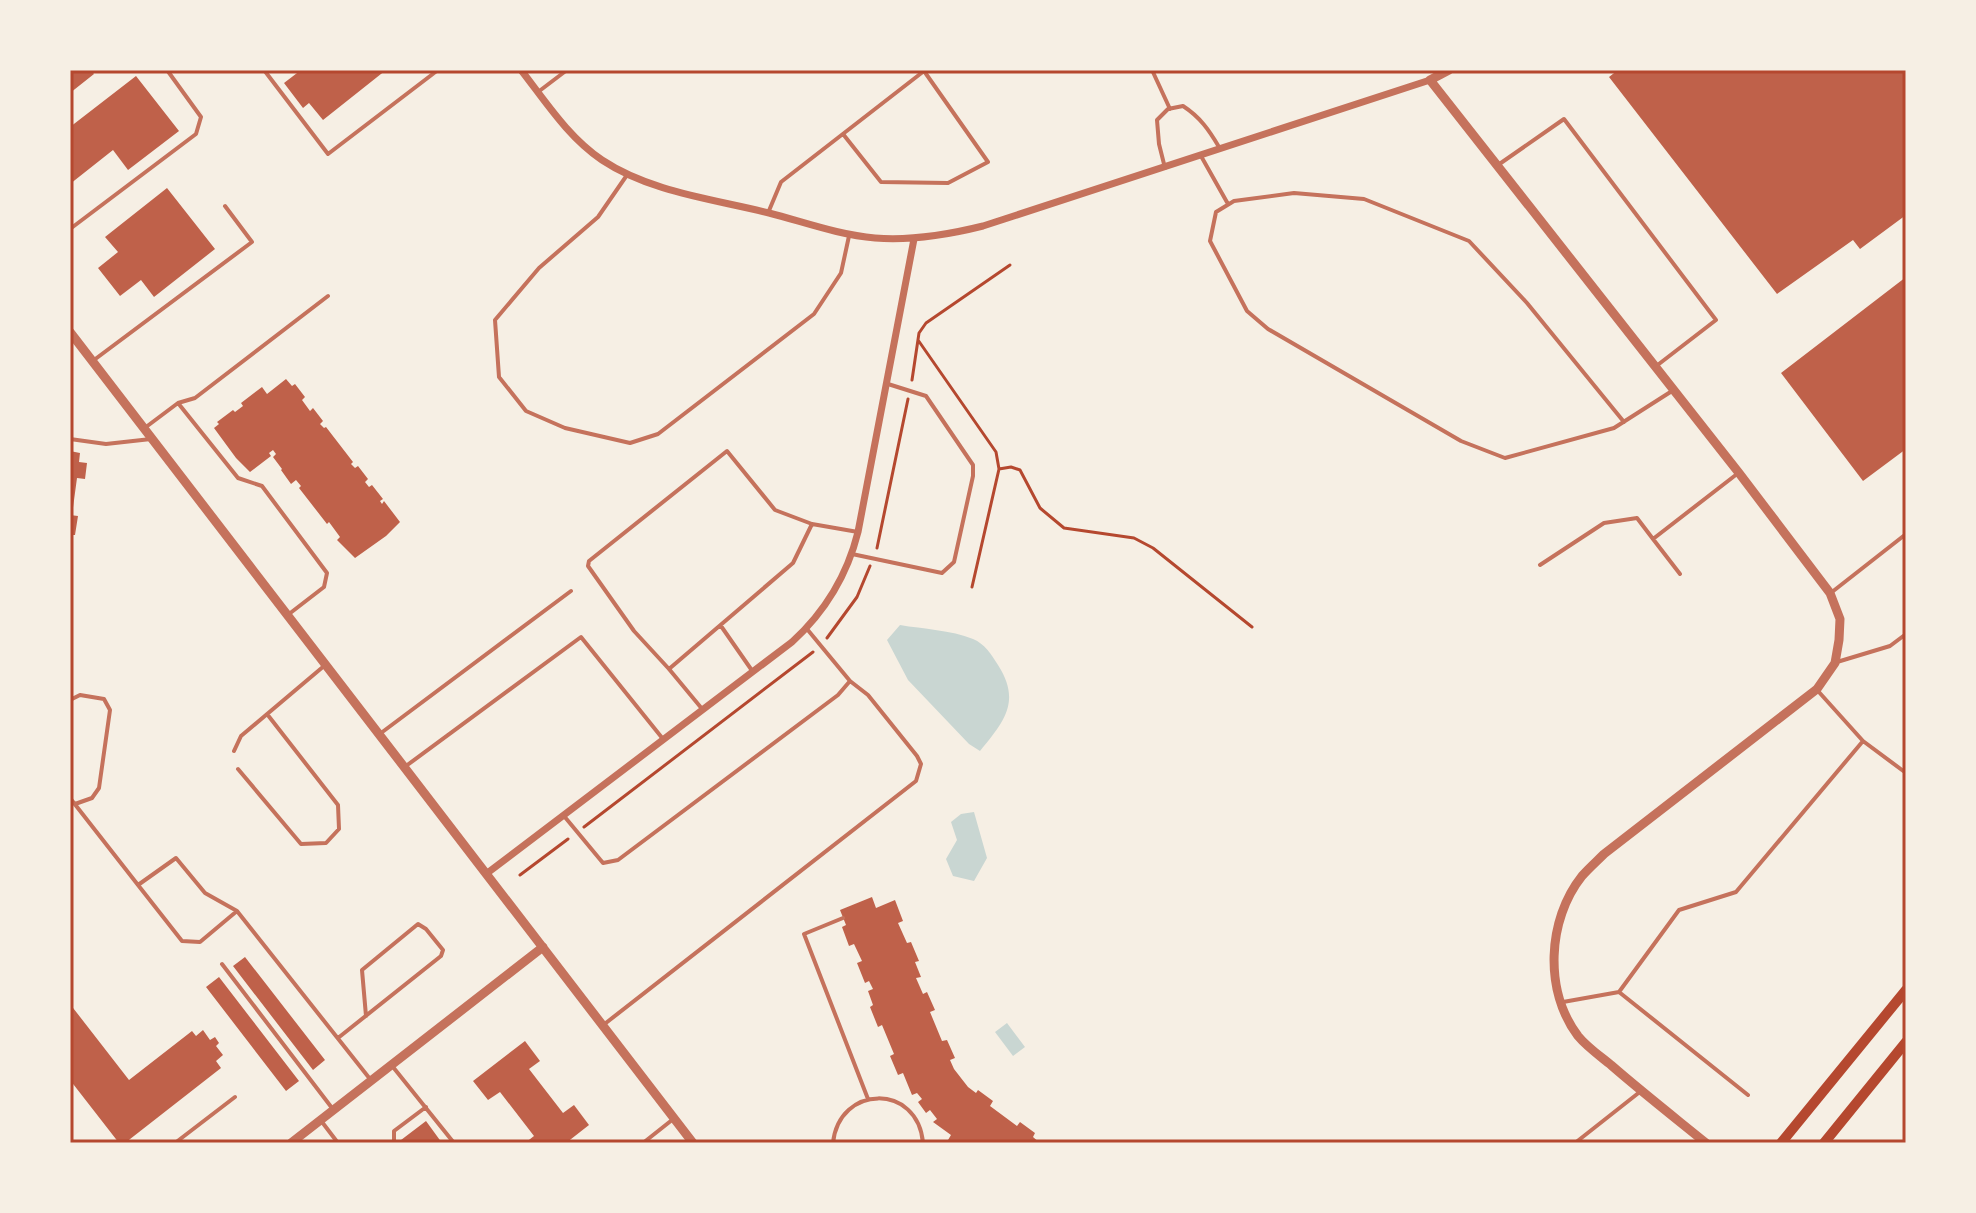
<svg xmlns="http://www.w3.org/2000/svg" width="1976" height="1213" font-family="'Source Sans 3',sans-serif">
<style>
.water{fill:#c9d6d2}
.building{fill:#bf614a}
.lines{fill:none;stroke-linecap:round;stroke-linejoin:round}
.path{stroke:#b5482f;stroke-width:3}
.service{stroke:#c5725c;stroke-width:4}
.minor{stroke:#c5725c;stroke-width:7}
.tertiary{stroke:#c5725c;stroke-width:9}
.secondary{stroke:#b5482f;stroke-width:10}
.neatline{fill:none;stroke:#b5482f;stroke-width:3}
</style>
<rect width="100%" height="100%" fill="#f6efe4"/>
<path class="water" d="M900 625C923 629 951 630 973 639 985 644 991 654 998 665 1021 701 1005 721 980 751L969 744 908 680 887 640Z
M974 812 987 858 974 881 953 876 946 859 957 840 951 822 961 814Z
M1007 1023 1025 1047 1013 1056 995 1032Z"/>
<path class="building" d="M70 70H91L94 74 70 93Z
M301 70H386L323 120 309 103 303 108 284 83Z
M1618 70H1906V215L1860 249 1853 240 1777 294 1609 77Z
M136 76 179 131 128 170 113 150 70 184V127Z
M167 188 215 249 154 297 141 280 120 296 98 268 118 252 105 237Z
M1906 277V449L1863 481 1781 373Z
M286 379 292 386 295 384 305 397 302 400 310 411 313 408 323 421 320 424 324 428 326 427 353 462 351 464 355 468 358 466 368 479 365 482 369 487 372 485 383 499 380 501 382 504 384 501 400 522 386 536 355 558 337 540 340 537 329 522 327 524 299 488 301 486 296 480 291 484 281 470 282 469 273 457 276 454 273 450 269 453 271 456 250 472 236 458 214 428 219 424 217 422 233 410 235 412 243 406 241 403 262 387 267 394Z
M70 451 80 453 79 462 87 463 85 479 77 478 72 515Z
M70 515 78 516 75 535H70Z
M872 897 876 908 895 900 903 921 898 923 907 943 911 942 919 961 915 962 921 977 916 978 923 994 927 992 935 1010 930 1012 942 1041 947 1040 955 1058 950 1060 954 1069 968 1087 976 1093 978 1090 993 1101 990 1106 1017 1126 1020 1122 1035 1133 1033 1137 1040 1143H952L948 1140 951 1135 933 1122 937 1119 930 1110 926 1113 918 1102 922 1099 917 1093 912 1095 903 1073 898 1075 890 1056 894 1054 882 1025 878 1027 870 1007 873 1005 868 991 873 989 869 981 865 983 857 963 862 961 854 944 849 946 842 927 846 925 840 910Z
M245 957 325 1060 313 1070 233 966Z
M219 977 299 1081 286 1091 206 987Z
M70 1004 129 1080 192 1031 196 1036 203 1030 210 1040 215 1037 219 1043 216 1046 223 1055 216 1061 221 1068 125 1143H119L70 1080Z
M525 1041 540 1061 529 1069 563 1113 574 1105 589 1125 566 1143H525L534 1136 500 1092 488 1100 473 1081Z
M426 1121 442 1143H403L401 1140Z"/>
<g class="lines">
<path class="path" d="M918 340 996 452 999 469 972 587
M912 380 919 333 926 323 1010 265
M999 469 1011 467 1020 470 1040 508 1064 528 1134 538 1153 548 1252 627
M877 548 908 399
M827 638 857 597 870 566
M584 827 813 652
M520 875 568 839"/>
<path class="service" d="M264 70 328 154 438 70
M1152 70 1170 109
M538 92 567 70
M1201 156 1228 204
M1498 165 1564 119 1716 320 1655 367
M1165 168 1159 144 1157 120 1168 109 1183 106C1200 117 1209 130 1219 147
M627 175 598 217 539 268 495 320 499 377 526 411 565 428 630 443 658 434 814 314 841 273 849 236
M768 213 781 182 924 71 988 162 948 183 881 182 843 134
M70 229 196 134 201 117 167 70
M94 360 252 242 225 206
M178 403 238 478 262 486 327 573 324 587 289 614
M1624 422 1527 303 1469 241 1364 199 1294 193 1234 201 1216 212 1210 241 1247 311 1268 329 1461 441 1505 458 1614 428 1672 391
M146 427 178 403 195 398 328 296
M70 439 106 444 151 439
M1653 539 1680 574
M852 554 942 573 954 562 973 476V465L926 396 888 384
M1540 565 1604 523 1637 518 1653 539 1737 474
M1832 592 1906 534
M721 626 753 672
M1837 662 1890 646 1906 634
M669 669 634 631 588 566 589 561 727 451 775 510 812 524
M70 700 80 695 104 699 110 710 99 788 92 798 75 804
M703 710 669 669 793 563 812 524 858 532
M381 733 571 591
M1863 741 1906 773
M234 751 241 736 324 666
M406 766 581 637 663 739
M238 769 301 844 326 843 339 829 338 805 267 714
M70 798 138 885 176 858 205 893 237 911 370 1079
M564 816 603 863 618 860 838 695 850 681 807 629
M138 885 182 941 200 942 237 911
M843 918 804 934 868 1099
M222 964 332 1108
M1619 992 1679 910 1736 892 1863 741 1818 691
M1563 1002 1619 992 1748 1095
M602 1026 916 781 921 764 917 756 868 695 850 681
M338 1038 441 956 443 950 426 929 418 924 362 970 366 1016
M393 1067 454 1143
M322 1122 338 1143
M175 1143 235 1097
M394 1143V1131L426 1107
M643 1143 672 1120
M833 1143C839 1084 918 1083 923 1143
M1575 1143 1641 1091"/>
<path class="minor" d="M521 70C546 102 568 137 602 160 650 192 713 199 769 213 804 222 839 235 875 238 912 241 947 235 983 226L1430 80
M486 874 792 642C826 611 847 576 858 532L914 239"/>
<path class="tertiary" d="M1449 70 1430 80 1739 473 1830 593 1840 619 1839 640 1835 663 1817 689 1604 854C1597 861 1589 868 1582 876 1547 920 1544 991 1578 1036 1587 1047 1600 1056 1611 1065 1642 1092 1674 1117 1706 1143
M70 332 693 1143
M291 1143 543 947"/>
<path class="secondary" d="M1781 1143 1906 990
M1824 1143 1906 1042"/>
</g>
<rect width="1976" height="1213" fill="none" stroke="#f6efe4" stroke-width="144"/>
<rect x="72" y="72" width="1832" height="1069" class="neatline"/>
</svg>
